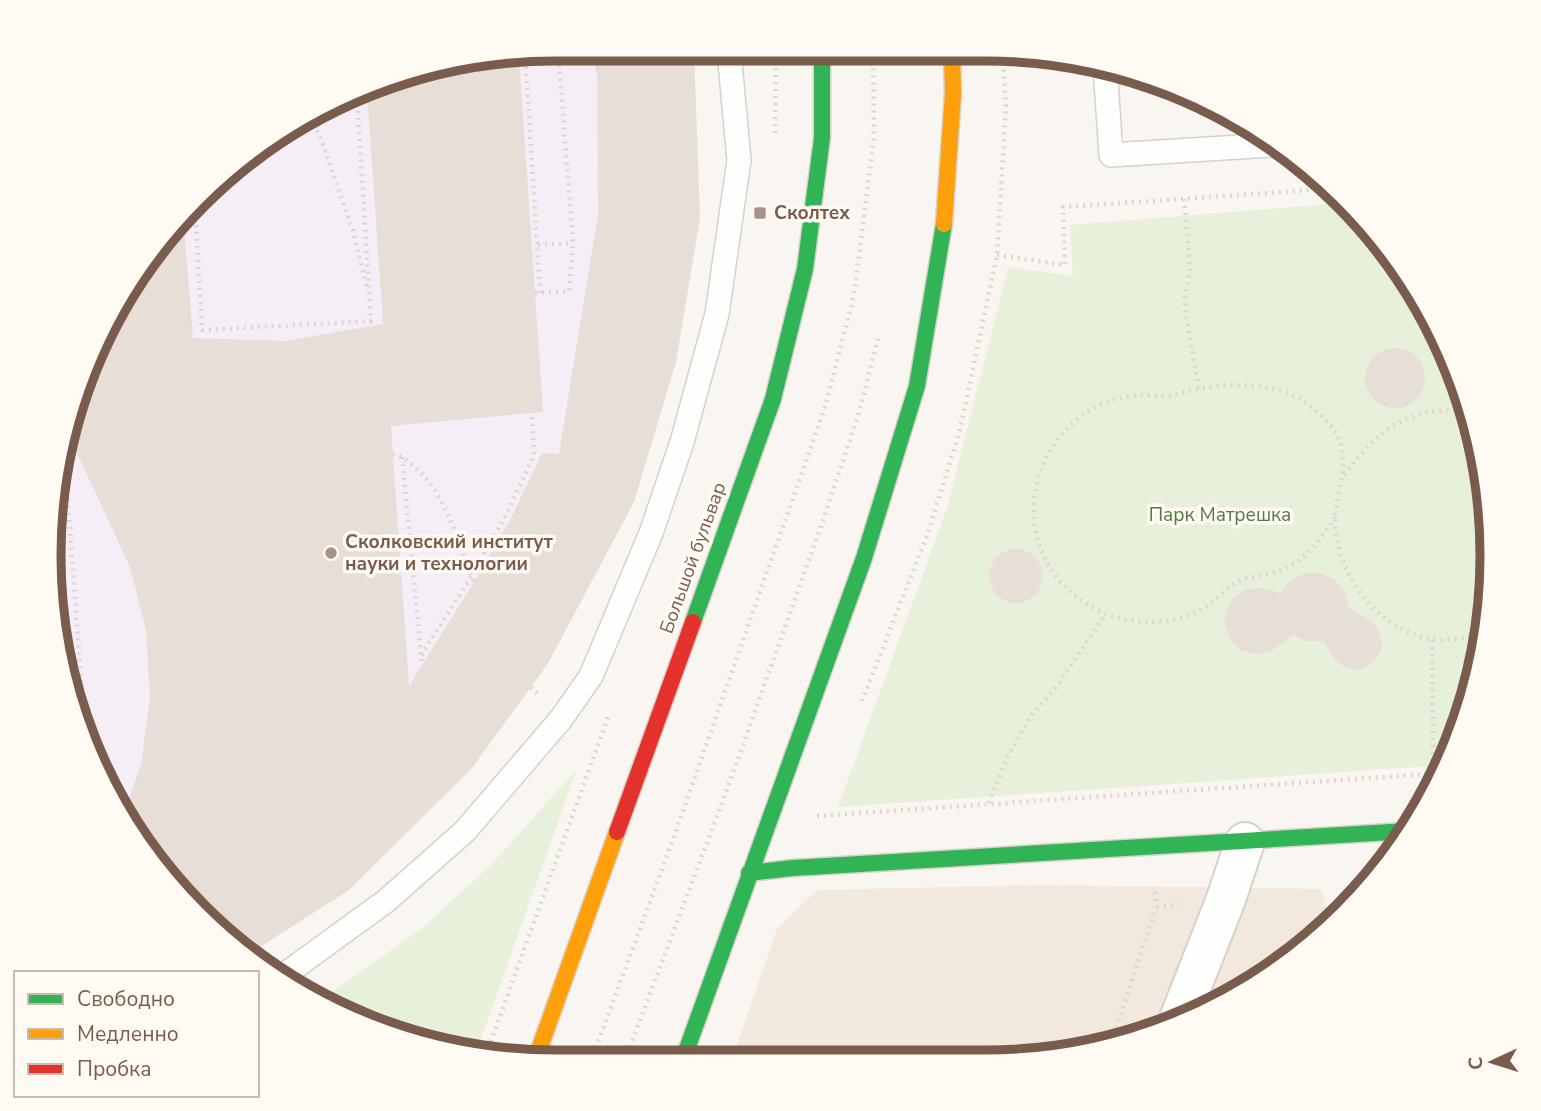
<svg xmlns="http://www.w3.org/2000/svg" width="1541" height="1111" font-family="'Nunito Sans',sans-serif">
<style>
.residential{fill:#f2e8de}
.education{fill:#f6eef6}
.green{fill:#e7f0db}
.building{fill:#e6ded7}
.lines{fill:none;stroke-linecap:round;stroke-linejoin:round}
.lane-casing{stroke:#d7d1cb;stroke-width:26}
.street-casing{stroke:#d7d1cb;stroke-width:42}
.fast-casing{stroke:#d9d2cb;stroke-width:19}
.slow-casing{stroke:#d9d2cb;stroke-width:19}
.jam-casing{stroke:#d9d2cb;stroke-width:19}
.path{stroke:#dcd5d0;stroke-width:4.5;stroke-dasharray:2 5;stroke-linecap:butt}
.lane{stroke:#fefefd;stroke-width:23}
.street{stroke:#fefefd;stroke-width:38}
.fast{stroke:#30b455;stroke-width:16}
.slow{stroke:#ff9f0a;stroke-width:16}
.jam{stroke:#e5322d;stroke-width:16}
.poi-dot{fill:#a69286;stroke:#fffaf3;stroke-width:2.5}
.labels{text-anchor:middle;dominant-baseline:central;stroke-width:7;stroke-linejoin:round;paint-order:stroke}
.poi-label{font-size:19px;font-weight:bold;fill:#7a5c4d;stroke:#fffaf3;text-anchor:start}
.park-label{font-size:19px;fill:#537a41;stroke:#fffaf3}
.street-label{font-size:19px;fill:#7a5c4d;stroke:#fffaf3}
.rim{fill:none;stroke:#7a5c4d;stroke-width:9}
</style>
<rect width="100%" height="100%" fill="#f9f5f0"/>
<path class="residential" d="M1042 885 1321 889 1331 924 1319 937 1180 1023 1052 1058 732 1060 777 929 817 890Z"/>
<path class="education" d="M556 49 693 52 700 218 676 362 634 502 547 665 472 768 349 890 245 956 174 889 88 750 53 621 59 457 101 332 174 222 274 134 424 66Z"/>
<path class="green" d="M1343 203 1367 222 1424 303 1465 393 1488 490 1491 589 1475 687 1445 765 838 807 948 505 1008 267 1073 276 1070 225Z
M577 769 476 1053 425 1045 332 1010 318 1002 421 929 490 866Z"/>
<path class="building" d="M592 50 694 52 700 218 676 362 634 502 547 665 472 768 349 890 246 956 174 889 125 810 141 764 150 698 146 631 130 567 67 432 101 332 174 222 183 214 193 338 285 341 383 324 367 92 424 66 519 54 543 412 391 426 409 686 474 582 511 518 542 453 559 454 598 214 597 76Z
M1365 378a30 30 0 1 1 60 0a30 30 0 1 1-60 0Z
M989 576a27 27 0 1 1 54 0a27 27 0 1 1-54 0Z
M1305 573H1320L1334 579 1344 591 1349 608 1374 624 1380 634 1382 646 1377 657 1369 666 1358 670 1346 668 1336 661 1324 641H1306L1293 635 1270 652 1256 654 1241 650 1231 640 1225 626 1226 612 1232 599 1244 590 1259 588 1280 593 1291 580Z"/>
<g class="lines">
<defs>
<path id="lane" d="M1105 66 1111 155 1273 145
M280 978 386 901 465 831 561 719 591 676 651 533 682 442 717 314 739 160 729 52"/>
<path id="street" d="M1177 1024 1226 899 1245 842"/>
<path id="fast" d="M693 622 773 399 805 269 822 138V54
M749 873 793 868 1408 831
M683 1060 864 558 917 386 944 224"/>
<path id="slow" d="M944 224 953 93 952 56
M535 1061 617 832"/>
<path id="jam" d="M617 832 693 622"/>
</defs>
<use href="#lane" class="lane-casing"/>
<use href="#street" class="street-casing"/>
<use href="#fast" class="fast-casing"/>
<use href="#slow" class="slow-casing"/>
<use href="#jam" class="jam-casing"/>
<path class="path" d="M525 53 540 293
M309 119 320 136 353 231 367 289
M775 133 776 53
M1184 199 1190 267 1185 297 1186 315 1199 389
M195 204 202 330 371 321 357 97
M538 245 573 243
M997 255 1065 265 1063 207 1326 189
M535 293 569 291 573 243 558 49
M393 453C443 475 455 537 474 582
M402 457 422 666
M65 464 86 744
M1344 475C1381 428 1407 406 1469 411
M1335 517C1318 545 1299 568 1266 575 1257 577 1247 576 1239 581 1221 591 1210 608 1190 615 1125 638 1051 602 1036 533 1023 472 1065 407 1126 397 1139 394 1152 395 1165 396 1175 396 1186 391 1197 389 1229 383 1264 382 1294 396 1311 405 1329 419 1338 437 1352 466 1334 494 1335 523 1337 576 1376 627 1429 639 1445 642 1468 638 1484 633
M1432 640 1433 773
M421 655 472 576 506 515 534 455 532 413
M531 687 538 694
M862 701 928 533 960 430 997 255 1006 106 1003 57
M1421 790 1434 789
M989 803 1007 758 1030 717 1057 686 1105 615
M817 816 1442 773
M1157 907 1179 904
M1112 1041 1156 907 1155 888
M486 1055 608 717
M625 1060 724 798 821 526 858 416 879 335
M591 1061 671 845 825 407 854 295 874 137 873 55"/>
<use href="#lane" class="lane"/>
<use href="#street" class="street"/>
<use href="#fast" class="fast"/>
<use href="#slow" class="slow"/>
<use href="#jam" class="jam"/>
</g>
<g class="poi-dot">
<rect x="753" y="206" width="14" height="14" rx="3.5"/>
<circle cx="331" cy="553" r="7"/>
</g>
<g class="labels">
<g class="poi-label">
<text x="774" y="213">Сколтех</text>
<text x="345" y="542">Сколковский институт<tspan x="345" dy="22">науки и технологии</tspan></text>
</g>
<g class="park-label">
<text x="1220" y="515">Парк Матрешка</text>
</g>
<g class="street-label">
<text transform="translate(693 558) rotate(-70)">Большой бульвар</text>
</g>
</g>
<path d="M0 0H1541V1111H0ZM555 61H986A494 494 0 0 1 1480 555V556A494 494 0 0 1 986 1050H555A494 494 0 0 1 61 556V555A494 494 0 0 1 555 61Z" fill="#fffaf3" fill-rule="evenodd"/>
<path class="rim" d="M555 61H986A494 494 0 0 1 1480 555V556A494 494 0 0 1 986 1050H555A494 494 0 0 1 61 556V555A494 494 0 0 1 555 61Z"/>
<rect x="14" y="971" width="245" height="126" fill="#fffaf3" stroke="#cabbb1" stroke-width="2"/>
<rect x="28" y="994" width="35" height="10" fill="#30b455" stroke="#cabbb1" stroke-width="2"/>
<text x="77" y="1006" font-size="21" fill="#7a5c4d">Свободно</text>
<rect x="28" y="1029" width="35" height="10" fill="#ff9f0a" stroke="#cabbb1" stroke-width="2"/>
<text x="77" y="1041" font-size="21" fill="#7a5c4d">Медленно</text>
<rect x="28" y="1064" width="35" height="10" fill="#e5322d" stroke="#cabbb1" stroke-width="2"/>
<text x="77" y="1076" font-size="21" fill="#7a5c4d">Пробка</text>
<g transform="translate(1492 1062) rotate(266)" stroke="#fffaf3" stroke-width="5" paint-order="stroke">
<path d="M0-5L12 26L0 18L-12 26Z" fill="#7a5c4d"/>
<text y="-10" font-size="19" font-weight="bold" text-anchor="middle" fill="#7a5c4d">С</text>
</g>
</svg>
